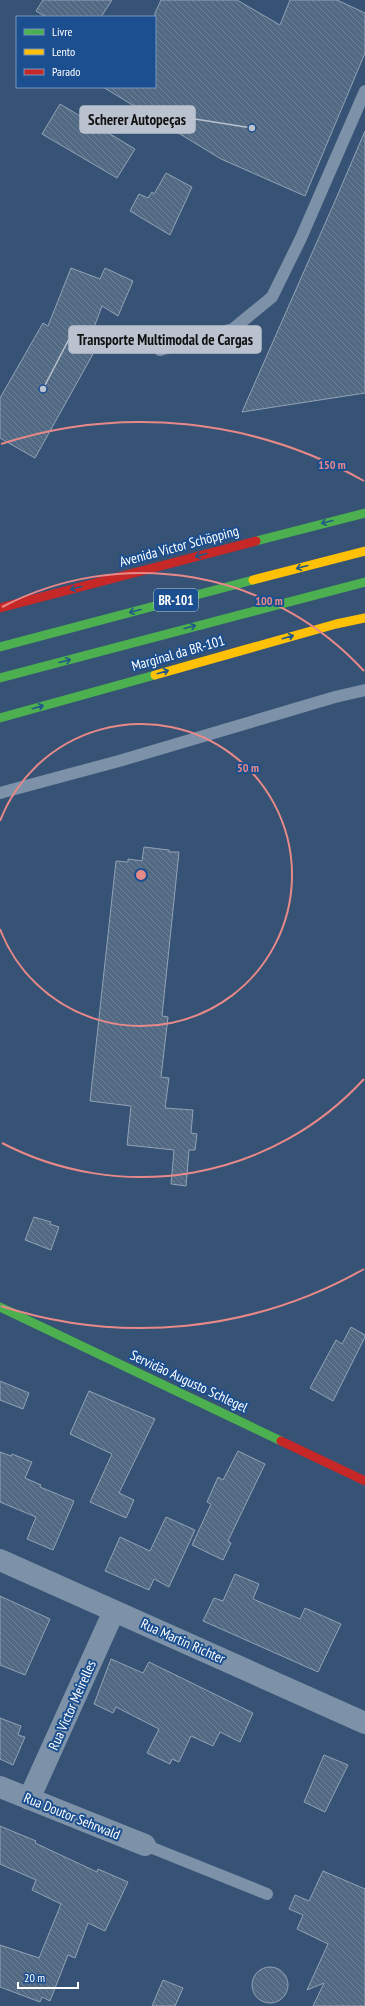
<svg xmlns="http://www.w3.org/2000/svg" width="365" height="2006" font-family="'PT Sans Narrow',sans-serif">
<style>
.building{fill:url(#building-back-hatch);stroke:#92a2b6}
.lines{fill:none;stroke-linecap:round;stroke-linejoin:round}
.lane{stroke:#7d92a8;stroke-width:12}
.street{stroke:#7d92a8;stroke-width:22}
.fast{stroke:#4caf50;stroke-width:9}
.slow{stroke:#ffc107;stroke-width:9}
.jam{stroke:#c62828;stroke-width:9}
.oneway{stroke:#205989}
.ring{fill:none;stroke:#e88989;stroke-width:2}
.labels{text-anchor:middle;dominant-baseline:central;stroke-width:4;stroke-linejoin:round;paint-order:stroke}
.shield{fill:#1b4f8f;stroke:#bbcadd;stroke-width:1}
.shield-label{font-size:13px;font-weight:bold;fill:#fff}
.street-label{font-size:14px;fill:#fff;stroke:#1b4f8f}
.centre{fill:#e88989;stroke:#1b4f8f;stroke-width:2}
.ring-label{font-size:12px;text-anchor:middle;font-weight:bold;fill:#e88989;stroke:#1b4f8f;stroke-width:4;stroke-linejoin:round;paint-order:stroke}
.leader{fill:none;stroke:#b9c2ce;stroke-width:1.5}
.callout-dot{fill:#b9c2ce;stroke:#1b4f8f;stroke-width:1.5}
.callout{fill:#b9c2ce;stroke:#b9c2ce;stroke-width:1.5}
.callout-label{font-size:15px;text-anchor:middle;font-weight:bold;fill:#111}
</style>
<defs>
<pattern id="building-back-hatch" width="6" height="6" patternUnits="userSpaceOnUse"><rect width="6" height="6" fill="#526984"/><path d="M-1 5l2 2M0 0l6 6M5-1l2 2" fill="none" stroke="#6c8096"/></pattern>
</defs>
<rect width="100%" height="100%" fill="#365274"/>
<path class="building" d="M43 0H112L101 17H46L36 11Z
M161 0H237L280 25 290 0H337L365 13V53L305 196 221 159 103 87H155V13Z
M60 104 135 149 117 178 42 134Z
M365 131V393L242 412 335 201Z
M166 173 192 187 170 235 130 211 139 194 148 198 152 192 154 194Z
M71 268 100 279 105 268 133 281 118 316 102 306 86 349 93 354 35 458 0 438V398L43 323 48 326Z
M144 847 169 850V852H179L162 1016 168 1017 161 1077 169 1078 165 1108 193 1110 191 1133 197 1134 195 1150H189L186 1186 171 1184 174 1150 127 1145 131 1106 90 1101 116 861 128 862V859L142 861Z
M34 1217 51 1222 50 1224 59 1227 51 1250 25 1240Z
M351 1327 365 1335V1337L333 1401 310 1388 336 1340 342 1344Z
M0 1381 29 1393 23 1409 0 1400Z
M89 1391 155 1419 119 1493 134 1500 126 1518 90 1502 112 1454 70 1434Z
M238 1451 265 1464 228 1541 231 1543 223 1560 192 1545 211 1504 207 1502 218 1477 223 1480Z
M0 1452 11 1456 12 1454 32 1462 25 1478 41 1485 40 1487 74 1501 53 1550 27 1539 36 1517 0 1502Z
M166 1517 195 1530 169 1587 154 1579 149 1590 105 1571 120 1537 150 1551Z
M235 1574 259 1584 253 1599 300 1619 305 1608 341 1624 318 1672 203 1621 214 1598 223 1601Z
M0 1596 50 1619 25 1675 0 1665Z
M111 1659 143 1673 149 1662 253 1713 240 1742 220 1732 213 1746 191 1736 179 1762 172 1759 170 1764 147 1753 159 1729 116 1707 113 1713 94 1704Z
M0 1718 21 1726 18 1735 25 1737 13 1765 0 1759Z
M324 1755 348 1765 325 1812 304 1802Z
M0 1826 36 1841 35 1843 97 1872 98 1869 128 1882 105 1931 88 1923 75 1958 68 1955 50 2001 42 1997 40 2002 0 1987V1945L39 1958 61 1904 32 1890 36 1880 0 1864Z
M323 1871 365 1889V2006H313L324 1983 307 1990 328 1944 297 1929 303 1915 289 1909 295 1895 309 1901Z
M252 1985a18 18 0 1 1 36 0a18 18 0 1 1-36 0Z
M163 1980 183 1988 175 2006H152Z"/>
<g class="lines">
<path class="lane" d="M160 350 233 329 272 297 301 238 365 91
M0 793 119 761 335 697 365 690
M145 1845 267 1894"/>
<path class="street" d="M0 1560 365 1723
M0 1787 145 1845
M29 1799 114 1611"/>
<path class="fast" d="M256 541 365 513
M0 647 253 580
M0 678 365 582
M0 718 155 675
M0 1307 281 1441"/>
<path class="slow" d="M253 580 365 551
M155 675 336 624 365 618"/>
<path class="jam" d="M0 608 256 541
M281 1441 365 1481"/>
</g>
<defs><path id="oneway-shaft" d="M-6 0H5M1.5-3L5.5 0L1.5 3" fill="none" stroke-width="1.6" stroke-linecap="round" stroke-linejoin="round"/></defs>
<g class="oneway">
<use href="#oneway-shaft" transform="translate(327 522) rotate(166)"/>
<use href="#oneway-shaft" transform="translate(201 555) rotate(165)"/>
<use href="#oneway-shaft" transform="translate(302 567) rotate(165)"/>
<use href="#oneway-shaft" transform="translate(76 588) rotate(165)"/>
<use href="#oneway-shaft" transform="translate(135 611) rotate(165)"/>
<use href="#oneway-shaft" transform="translate(190 627) rotate(-15)"/>
<use href="#oneway-shaft" transform="translate(288 637) rotate(-16)"/>
<use href="#oneway-shaft" transform="translate(65 661) rotate(-15)"/>
<use href="#oneway-shaft" transform="translate(163 672) rotate(-16)"/>
<use href="#oneway-shaft" transform="translate(38 707) rotate(-16)"/>
</g>
<g class="ring">
<path d="M0 821A151 151 0 1 1 0 929"/>
<path d="M364 1079A302 302 0 0 1 2 1143M2 607A302 302 0 0 1 364 671"/>
<path d="M364 1269A453 453 0 0 1 1 1306M1 444A453 453 0 0 1 364 481"/>
</g>
<g class="labels">
<rect class="shield" x="154" y="589" width="44" height="22" rx="3"/>
<g class="shield-label">
<text x="176" y="600">BR-101</text>
</g>
<g class="street-label">
<text transform="translate(179 546) rotate(-15)">Avenida Victor Schöpping</text>
<text transform="translate(178 653) rotate(-16)">Marginal da BR-101</text>
<text transform="translate(189 1381) rotate(25)">Servidão Augusto Schlegel</text>
<text transform="translate(183 1641) rotate(24)">Rua Martin Richter</text>
<text transform="translate(72 1705) rotate(-66)">Rua Victor Meirelles</text>
<text transform="translate(72 1816) rotate(22)">Rua Doutor Sehrwald</text>
</g>
</g>
<circle cx="141" cy="875" r="6" class="centre"/>
<g class="ring-label">
<text x="332" y="469">150 m</text>
<text x="269" y="605">100 m</text>
<text x="248" y="772">50 m</text>
</g>
<path class="leader" d="M252 128L195 119M43 389L69 339"/>
<g class="callout-dot">
<circle cx="252" cy="128" r="4"/>
<circle cx="43" cy="389" r="4"/>
</g>
<g class="callout">
<rect x="80" y="106" width="115" height="27" rx="4"/>
<rect x="69" y="326" width="192" height="27" rx="4"/>
</g>
<g class="callout-label">
<text x="137" y="125">Scherer Autopeças</text>
<text x="165" y="345">Transporte Multimodal de Cargas</text>
</g>
<rect x="16" y="16" width="140" height="72" fill="#1b4f8f" stroke="#7695bc"/>
<rect x="24" y="29" width="20" height="6" fill="#4caf50" stroke="#7695bc"/>
<text x="52" y="36" font-size="12" fill="#ffffff">Livre</text>
<rect x="24" y="49" width="20" height="6" fill="#ffc107" stroke="#7695bc"/>
<text x="52" y="56" font-size="12" fill="#ffffff">Lento</text>
<rect x="24" y="69" width="20" height="6" fill="#c62828" stroke="#7695bc"/>
<text x="52" y="76" font-size="12" fill="#ffffff">Parado</text>
<path d="M18 1982v6h60v-6" fill="none" stroke="#ffffff" stroke-width="2"/>
<text x="24" y="1982" font-size="12" fill="#ffffff" stroke="#1b4f8f" stroke-width="3" paint-order="stroke">20 m</text>
</svg>
